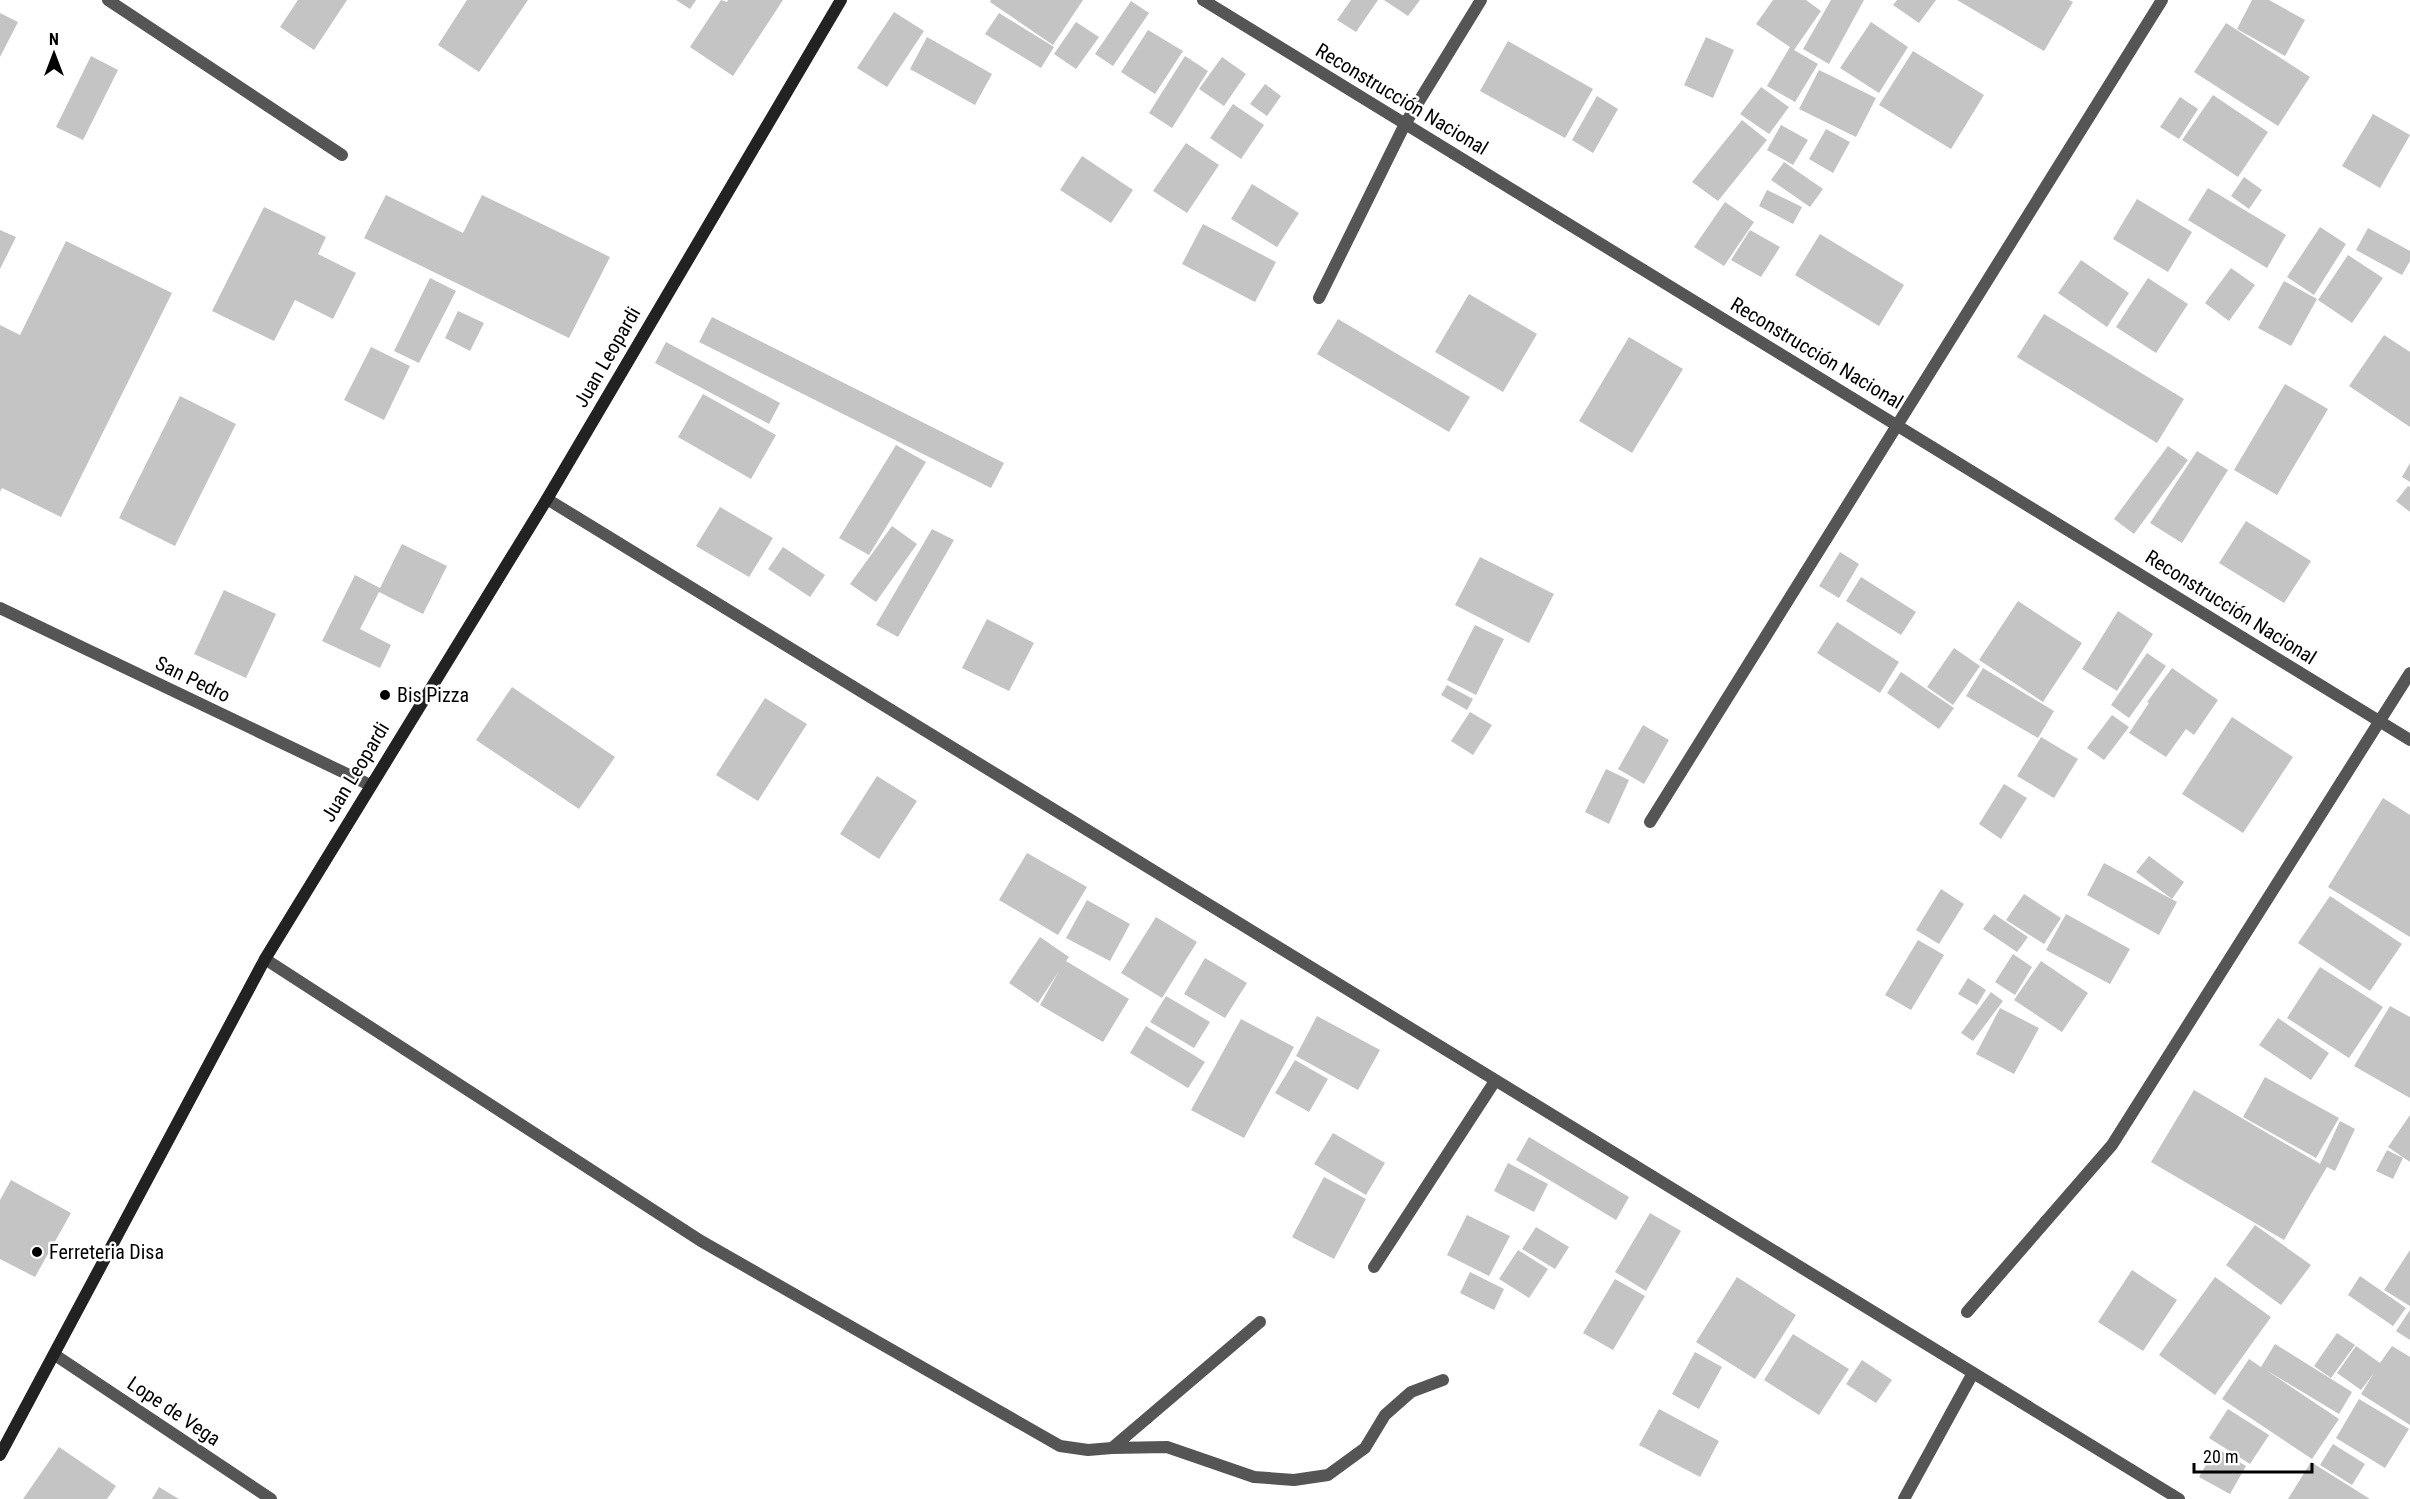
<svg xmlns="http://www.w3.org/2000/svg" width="2410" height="1499" font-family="'Roboto Condensed',sans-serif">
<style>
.building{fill:#c4c4c4}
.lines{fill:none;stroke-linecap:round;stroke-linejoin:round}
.service{stroke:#555;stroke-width:12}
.minor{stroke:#555;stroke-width:12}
.tertiary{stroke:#555;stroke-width:12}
.secondary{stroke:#222;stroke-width:12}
.poi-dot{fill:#000;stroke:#fff;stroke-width:2}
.labels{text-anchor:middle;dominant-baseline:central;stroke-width:5;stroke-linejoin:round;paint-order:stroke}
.street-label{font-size:20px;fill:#000;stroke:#fff}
.poi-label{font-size:20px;fill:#000;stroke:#fff;text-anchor:start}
</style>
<rect width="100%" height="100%" fill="#fff"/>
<path class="building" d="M298 0H347L314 50 280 27Z
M467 0H528L479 72 438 45Z
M676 0H696L690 9Z
M721 0 727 2 728 0H783L733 76 690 47Z
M991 0H1083L1053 45 990 2Z
M1351 0H1378L1356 32 1337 20Z
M1384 0H1420L1408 16Z
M1773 0H1806L1821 11 1794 50 1818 64 1795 102 1767 86 1790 47 1756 24Z
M1831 0H1864L1829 64 1803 49Z
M1897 0H1936L1919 23 1893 5Z
M1957 0H2069L2073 2 2044 51Z
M2252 0H2269L2305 20 2285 56 2237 29Z
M1131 1 1149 13 1113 66 1095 54Z
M894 12 924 31 887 87 857 68Z
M0 13 18 22 0 57Z
M999 13 1054 47 1041 68 985 34Z
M1076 22 1099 37 1076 69 1054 54Z
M1871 22 1908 47 1879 93 1840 68Z
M2226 23 2310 77 2278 126 2194 72Z
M1148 30 1183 51 1155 94 1121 72Z
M927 37 992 74 975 105 910 69Z
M1706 37 1734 50 1713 98 1684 85Z
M1508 41 1593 89 1565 138 1480 91Z
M1913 51 1984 95 1951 149 1879 105Z
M91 56 118 70 83 140 56 127Z
M1185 56 1208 71 1172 128 1149 113Z
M1222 57 1246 74 1224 106 1199 89Z
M1819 70 1876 98 1856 137 1799 109Z
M1265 84 1281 96 1267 116 1250 104Z
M1761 87 1789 107 1769 134 1740 114Z
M2213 95 2268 132 2238 177 2182 140Z
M1597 96 1618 109 1593 153 1572 140Z
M2180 97 2198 109 2179 139 2160 127Z
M1233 104 1264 125 1241 159 1210 138Z
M2373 114 2410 135 2380 188 2342 166Z
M1742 120 1767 140 1718 201 1692 182Z
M1781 125 1808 140 1793 165 1767 150Z
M1826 129 1850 142 1833 173 1809 159Z
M1186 143 1219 165 1187 213 1153 191Z
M1082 156 1133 190 1111 223 1060 190Z
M1784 162 1823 189 1810 207 1771 180Z
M2244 177 2262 190 2249 209 2231 196Z
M1252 184 1299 213 1277 247 1231 219Z
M2208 188 2286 235 2267 268 2188 220Z
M1767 190 1802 207 1793 224 1759 206Z
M386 195 463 233 482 195 610 257 569 338 364 238Z
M2137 199 2192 232 2168 272 2113 239Z
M1725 202 1754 222 1724 266 1694 247Z
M264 207 326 237 318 254 356 273 333 319 295 300 274 341 212 311Z
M1203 224 1276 262 1255 302 1182 264Z
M2320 227 2346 244 2314 295 2287 277Z
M2368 228 2410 251V261L2402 275 2356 250Z
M0 230 16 237 0 269Z
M1750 230 1780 247 1761 277 1731 260Z
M1820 234 1904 285 1879 326 1795 275Z
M66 241 172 293 61 517 2 488 0 492V325L20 335Z
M2348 255 2383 278 2352 323 2318 300Z
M2081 260 2129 293 2107 327 2058 293Z
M2231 268 2255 285 2229 321 2205 303Z
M430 278 456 291 419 363 394 351Z
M2148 278 2188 304 2156 353 2116 327Z
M2284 281 2317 299 2291 346 2258 328Z
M1469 294 1537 334 1503 392 1435 352Z
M458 311 484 323 470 351 445 338Z
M2044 314 2184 399 2157 443 2017 357Z
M712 317 1004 463 991 488 699 342Z
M1338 319 1470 397 1449 432 1317 354Z
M2384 335 2410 352V427L2349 386Z
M1629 337 1683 369 1632 453 1579 421Z
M666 342 780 403 769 424 655 363Z
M371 347 410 366 384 420 344 400Z
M2285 384 2328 409 2277 495 2234 470Z
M703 394 776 435 751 479 678 437Z
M180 396 236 424 175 546 119 518Z
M896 445 926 462 869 555 839 538Z
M2168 446 2188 460 2134 534 2114 519Z
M2197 451 2228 470 2182 543 2150 523Z
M2410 463V482L2402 477Z
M2408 486 2410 487V512L2396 501Z
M720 507 773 538 749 577 696 546Z
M2246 521 2311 561 2284 603 2219 563Z
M892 526 917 544 876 602 850 584Z
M932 529 954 540 898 637 876 625Z
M402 544 447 566 423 614 379 592 360 629 391 645 380 668 322 641 355 575 380 588Z
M783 547 825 575 810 597 768 569Z
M1840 552 1859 564 1839 598 1819 586Z
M1480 557 1554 594 1529 643 1455 605Z
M1861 577 1916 612 1901 635 1846 601Z
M224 590 276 614 246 678 194 654Z
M2018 601 2082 643 2043 702 1979 660Z
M2118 611 2153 634 2117 691 2082 669Z
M987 619 1034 643 1009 691 962 668Z
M1837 622 1899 662 1880 693 1817 653Z
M1475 625 1504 639 1476 695 1447 680Z
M1954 648 1980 666 1953 705 1927 687Z
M2147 653 2166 666 2129 718 2111 705Z
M1983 668 2054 711 2038 738 1966 696Z
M2172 668 2218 700 2194 735 2186 729 2166 757 2129 733 2149 703 2147 702Z
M1901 672 1954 708 1939 729 1887 693Z
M1447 685 1473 699 1467 710 1441 695Z
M512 687 615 757 579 809 476 740Z
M765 698 807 724 758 801 716 775Z
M1470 712 1492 725 1473 755 1451 741Z
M2112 715 2129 727 2104 760 2087 748Z
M2232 717 2293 757 2243 833 2182 794Z
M1643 725 1669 740 1644 784 1618 769Z
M2041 737 2078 759 2054 798 2017 776Z
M1606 769 1629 780 1609 824 1585 812Z
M877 776 917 801 879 859 840 834Z
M2004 784 2027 798 2001 839 1979 824Z
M2383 798 2410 815V937L2328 887Z
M1027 853 1087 887 1058 935 999 900Z
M2149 856 2184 882 2172 899 2136 872Z
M2104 863 2177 902 2159 935 2087 895Z
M1941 889 1964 904 1939 944 1916 930Z
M2024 894 2061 918 2044 944 2006 920Z
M2330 896 2402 944 2370 991 2298 943Z
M1087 900 1130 924 1110 961 1066 938Z
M1994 914 2028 937 2017 952 1983 929Z
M2066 914 2130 949 2110 984 2046 950Z
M1156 917 1197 942 1162 998 1121 973Z
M1040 937 1069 957 1066 961 1129 999 1103 1042 1040 1005 1059 971 1038 1003 1009 983Z
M1918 940 1944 955 1911 1010 1885 995Z
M2013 954 2032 967 2015 995 1995 982Z
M1205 958 1247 983 1225 1018 1184 994Z
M2041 961 2088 993 2062 1032 2014 1000Z
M2320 967 2383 1007 2349 1058 2287 1018Z
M1968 978 1986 990 1977 1005 1958 994Z
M1991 992 2003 1001 1973 1041 1961 1033Z
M1166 996 1210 1022 1194 1048 1150 1022Z
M2390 1006 2410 1017V1098L2354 1066Z
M2000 1008 2039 1028 2014 1074 1976 1054Z
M1317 1016 1380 1050 1358 1090 1296 1056Z
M2278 1018 2329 1053 2311 1080 2259 1045Z
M1241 1019 1294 1047 1244 1138 1191 1110Z
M1146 1026 1205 1062 1188 1088 1130 1053Z
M1295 1060 1328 1079 1309 1112 1275 1093Z
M2265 1077 2339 1118 2316 1158 2243 1117Z
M2194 1090 2320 1164 2340 1121 2355 1129 2335 1171 2327 1167 2284 1240 2151 1162Z
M2410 1115V1162L2388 1147Z
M1333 1133 1385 1163 1366 1195 1314 1164Z
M1529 1137 1629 1197 1616 1220 1516 1160Z
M2387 1150 2403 1158 2393 1179 2376 1171Z
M1508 1163 1548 1184 1534 1212 1494 1191Z
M1324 1177 1366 1199 1334 1259 1292 1237Z
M11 1180 71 1213 35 1277 0 1259V1200Z
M1650 1213 1681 1231 1646 1291 1615 1272Z
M1467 1215 1510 1236 1489 1276 1447 1255Z
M2255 1225 2311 1265 2281 1305 2226 1265Z
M1536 1227 1569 1247 1555 1269 1522 1249Z
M1518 1250 1548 1269 1529 1298 1499 1279Z
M2410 1250V1306L2384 1290Z
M2132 1270 2177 1300 2143 1351 2098 1322Z
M1470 1272 1504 1289 1494 1310 1460 1293Z
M2360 1276 2406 1308 2393 1326 2348 1295Z
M1737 1277 1796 1315 1755 1379 1696 1342Z
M2215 1277 2271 1317 2215 1395 2159 1355Z
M1615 1279 1645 1296 1613 1350 1583 1333Z
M2410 1310V1340L2396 1331Z
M2337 1333 2355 1345 2331 1378 2314 1366Z
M1793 1334 1849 1369 1819 1415 1764 1380Z
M2275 1344 2352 1392 2339 1414 2266 1370 2339 1419 2312 1459 2222 1399 2249 1359 2261 1367Z
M2356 1346 2380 1363 2392 1346 2410 1357V1425L2361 1394 2374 1373 2361 1390 2337 1373Z
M1695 1352 1722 1367 1699 1409 1672 1394Z
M1862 1360 1892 1380 1876 1403 1846 1384Z
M2359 1399 2409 1429 2385 1468 2336 1438Z
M1659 1409 1719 1441 1700 1477 1639 1445Z
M2228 1409 2269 1435 2250 1464 2209 1438Z
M2333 1444 2365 1464 2352 1485 2320 1465Z
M59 1447 116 1486 107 1499H23Z
M2216 1448 2246 1466 2230 1494 2199 1477Z
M2311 1462 2370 1499H2288Z
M159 1487 179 1499H152Z"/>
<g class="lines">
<path class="service" d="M265 959 701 1241 1060 1446 1088 1450 1112 1448 1260 1322
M1112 1448 1167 1447 1254 1477 1294 1480 1328 1475 1365 1448 1385 1415 1411 1392 1443 1380"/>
<path class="minor" d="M108 0 342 155
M1319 298 1405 124 1481 0
M547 499 2179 1499
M0 608 370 785
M1650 822 2162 0
M1374 1267 1495 1081
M1967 1312 2112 1145 2410 673
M55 1355 271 1499
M1904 1499 1973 1373"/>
<path class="tertiary" d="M1203 0 2410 740"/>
<path class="secondary" d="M0 1455 265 959 547 499 841 0"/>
</g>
<g class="poi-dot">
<circle cx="385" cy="695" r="6"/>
<circle cx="37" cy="1252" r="6"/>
</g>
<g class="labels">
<g class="street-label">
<text transform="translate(1402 99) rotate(31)">Reconstrucción Nacional</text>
<text transform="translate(1817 353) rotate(31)">Reconstrucción Nacional</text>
<text transform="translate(607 357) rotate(-60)">Juan Leopardi</text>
<text transform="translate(2231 607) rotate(32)">Reconstrucción Nacional</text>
<text transform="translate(193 679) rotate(26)">San Pedro</text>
<text transform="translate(355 772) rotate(-59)">Juan Leopardi</text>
<text transform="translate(174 1411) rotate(34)">Lope de Vega</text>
</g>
<g class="poi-label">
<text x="397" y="695">Bis Pizza</text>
<text x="49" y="1252">Ferreteria Disa</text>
</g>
</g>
<g transform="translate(54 54)" stroke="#ffffff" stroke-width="4.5" paint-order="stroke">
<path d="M0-4.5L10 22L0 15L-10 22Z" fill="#000000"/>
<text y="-9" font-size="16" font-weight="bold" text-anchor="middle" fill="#000000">N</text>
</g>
<path d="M2194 1463v9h118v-9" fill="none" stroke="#000000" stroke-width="3"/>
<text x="2203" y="1463" font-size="18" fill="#000000" stroke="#ffffff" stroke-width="4.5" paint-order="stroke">20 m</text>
</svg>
